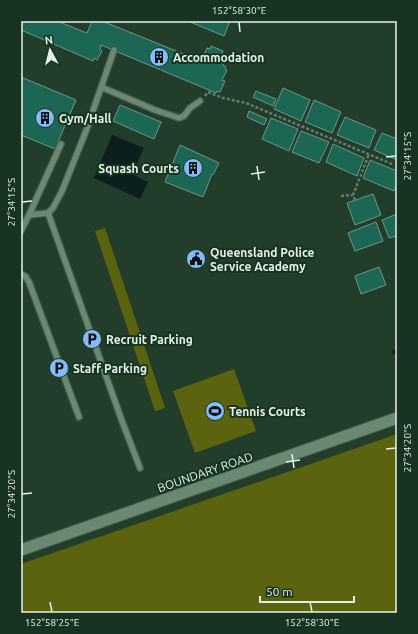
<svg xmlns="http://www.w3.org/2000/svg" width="418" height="634" font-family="Ubuntu,sans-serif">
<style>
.green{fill:#5c630e}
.water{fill:#0b1f1e}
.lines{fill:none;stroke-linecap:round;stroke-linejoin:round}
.stream{stroke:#0b1f1e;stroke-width:4}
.building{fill:#1c6654;stroke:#709689}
.service-casing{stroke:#425a4a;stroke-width:8}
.tertiary-casing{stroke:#425a4a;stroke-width:13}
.path{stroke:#667c6c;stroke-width:2.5;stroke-dasharray:3 2;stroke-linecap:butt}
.service{stroke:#6b8873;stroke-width:5.5}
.tertiary{stroke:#6b8873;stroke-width:11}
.ticks{fill:none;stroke:#e3f3e7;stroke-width:1.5}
.labels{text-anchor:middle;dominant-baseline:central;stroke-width:4;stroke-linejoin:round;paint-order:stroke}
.poi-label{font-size:12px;font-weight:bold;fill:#e3f3e7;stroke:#183321;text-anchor:start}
.street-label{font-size:12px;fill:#e3f3e7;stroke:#183321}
.neatline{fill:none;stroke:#e3f3e7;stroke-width:1.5}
.ticks-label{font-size:10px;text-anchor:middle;fill:#e3f3e7}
</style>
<rect width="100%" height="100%" fill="#233d2b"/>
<path class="green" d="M105 228 165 408 155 411 95 231Z
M234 369 256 431 195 453 173 391Z
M397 434V613H21V564Z"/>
<path class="water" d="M112 135 144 148 132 174 148 182 140 199 94 178Z"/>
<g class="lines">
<path class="stream" d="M394 352H397"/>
</g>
<path class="building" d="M21 21H57L87 33 92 21H102L201 61 207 48 210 49 211 46 223 51 222 54 228 55 223 65 226 67 225 69 227 70 222 80 225 81 220 92 217 91 216 93 101 45 100 49 102 51 97 60 94 58 93 61 21 30Z
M188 21H230L224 36Z
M21 77 76 100 55 149 21 135Z
M283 88 310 100 301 121 274 109Z
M256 91 276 99 273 106 253 97Z
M314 100 341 112 332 133 305 122Z
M120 105 161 122 154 139 113 121Z
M249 111 267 119 264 125 247 117Z
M345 117 376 130 369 148 337 135Z
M271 118 298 129 289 151 262 139Z
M301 131 329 142 319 163 292 152Z
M382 133 397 139V160L374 150Z
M333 144 364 158 357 176 326 162Z
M180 145 219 163 213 175 212 174 203 197 165 182Z
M370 160 397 171V183L394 191 363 178Z
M373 194 381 215 355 225 347 203Z
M397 214V236L389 238 382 220Z
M376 222 383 241 355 251 348 233Z
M379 267 386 285 361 294 355 276Z"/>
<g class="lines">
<defs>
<path id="service" d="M101 87 155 110 179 118 184 116 190 108 200 101
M48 213 122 421 140 468
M29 215 61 144
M21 231 29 215 48 213 53 208 62 191 86 131 114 50
M21 274 25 276 29 282 79 417"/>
<path id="tertiary" d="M21 550 397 418"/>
</defs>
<use href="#service" class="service-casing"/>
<use href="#tertiary" class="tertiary-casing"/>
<path class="path" d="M205 96 208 92 223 98 246 103 392 164
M341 196 353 195
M355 200 353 195 369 154"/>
<use href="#service" class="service"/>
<use href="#tertiary" class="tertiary"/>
</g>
<path class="ticks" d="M239 22 240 32M386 157 396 156M257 166 259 180M251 174 265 172M22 202 32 201M386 449 396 448M292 454 294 468M286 462 300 460M22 494 32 493M50 602 52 612M310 602 312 612"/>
<defs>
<symbol id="building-disc" viewBox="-11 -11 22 22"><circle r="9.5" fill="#82bcfa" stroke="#183321"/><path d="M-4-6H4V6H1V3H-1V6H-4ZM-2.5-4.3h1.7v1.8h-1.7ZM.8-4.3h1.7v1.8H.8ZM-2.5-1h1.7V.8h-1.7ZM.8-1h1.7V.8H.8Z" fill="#111"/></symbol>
<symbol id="civic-disc" viewBox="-11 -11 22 22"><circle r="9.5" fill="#82bcfa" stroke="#183321"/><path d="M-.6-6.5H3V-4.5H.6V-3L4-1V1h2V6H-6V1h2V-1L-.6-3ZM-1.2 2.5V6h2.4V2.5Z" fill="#111"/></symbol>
<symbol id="parking-disc" viewBox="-11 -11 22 22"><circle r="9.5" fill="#82bcfa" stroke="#183321"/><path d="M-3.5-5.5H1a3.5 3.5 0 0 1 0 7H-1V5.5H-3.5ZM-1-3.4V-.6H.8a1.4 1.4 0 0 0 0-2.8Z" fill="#111"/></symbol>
<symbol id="stadium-disc" viewBox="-11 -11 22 22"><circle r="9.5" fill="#82bcfa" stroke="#183321"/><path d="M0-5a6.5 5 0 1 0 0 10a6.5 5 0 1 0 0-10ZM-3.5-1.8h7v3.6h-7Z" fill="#111"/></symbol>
</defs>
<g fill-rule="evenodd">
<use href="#building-disc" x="148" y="46" width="22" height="22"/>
<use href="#building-disc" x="34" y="107" width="22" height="22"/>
<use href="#building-disc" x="182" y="157" width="22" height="22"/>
<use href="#civic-disc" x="185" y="248" width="22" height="22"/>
<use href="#parking-disc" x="81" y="328" width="22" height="22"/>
<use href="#parking-disc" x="48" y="357" width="22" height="22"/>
<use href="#stadium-disc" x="204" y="400" width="22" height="22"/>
</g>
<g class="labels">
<g class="poi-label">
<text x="173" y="57">Accommodation</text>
<text x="59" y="118">Gym/Hall</text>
<text x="179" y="168" text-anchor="end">Squash Courts</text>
<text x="210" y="252">Queensland Police<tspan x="210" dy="14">Service Academy</tspan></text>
<text x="106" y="339">Recruit Parking</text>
<text x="73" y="368">Staff Parking</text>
<text x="229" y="411">Tennis Courts</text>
</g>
<g class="street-label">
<text transform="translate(205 472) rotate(-19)">BOUNDARY ROAD</text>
</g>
</g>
<rect width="418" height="634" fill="none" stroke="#183321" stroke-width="44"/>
<g transform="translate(50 50) rotate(353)" stroke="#183321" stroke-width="3" paint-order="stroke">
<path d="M0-3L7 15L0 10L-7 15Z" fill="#e3f3e7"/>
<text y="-6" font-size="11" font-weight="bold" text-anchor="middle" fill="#e3f3e7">N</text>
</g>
<path d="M260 596v6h94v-6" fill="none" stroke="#e3f3e7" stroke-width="2"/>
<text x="266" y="596" font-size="12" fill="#e3f3e7" stroke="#183321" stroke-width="3" paint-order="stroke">50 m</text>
<rect x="22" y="22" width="374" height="590" class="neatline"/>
<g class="ticks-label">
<text x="239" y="14">152°58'30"E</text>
<text transform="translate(407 156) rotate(-90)" y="4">27°34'15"S</text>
<text transform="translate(11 202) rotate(-90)" y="4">27°34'15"S</text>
<text transform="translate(407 448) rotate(-90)" y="4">27°34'20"S</text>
<text transform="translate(11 494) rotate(-90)" y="4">27°34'20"S</text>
<text x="52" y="626">152°58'25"E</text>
<text x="312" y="626">152°58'30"E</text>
</g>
</svg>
